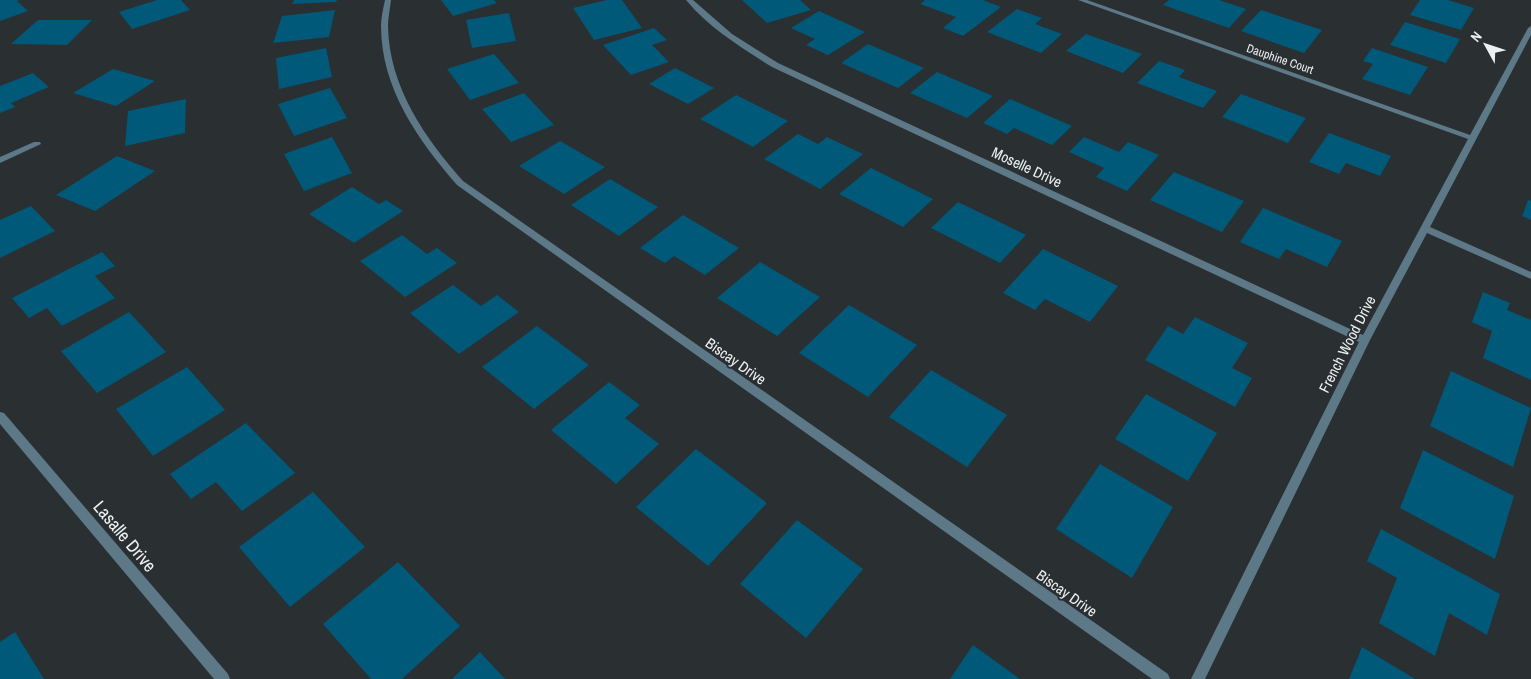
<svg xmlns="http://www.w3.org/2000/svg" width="1531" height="679" font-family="'Archivo Narrow',sans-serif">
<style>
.building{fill:#005979}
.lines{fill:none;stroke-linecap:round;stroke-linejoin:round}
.street{fill:#5d7988;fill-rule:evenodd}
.labels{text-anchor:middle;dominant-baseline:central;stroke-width:4;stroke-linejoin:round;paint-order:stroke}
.far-street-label{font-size:12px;fill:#edf0f2;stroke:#2a2f31}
.street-label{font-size:15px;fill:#edf0f2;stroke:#2a2f31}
.near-street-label{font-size:18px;fill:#edf0f2;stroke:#2a2f31}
</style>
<rect width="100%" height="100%" fill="#2a2f31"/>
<path class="building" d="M0 0H20L17 1 28 11 0 21Z
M157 0H181L190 10 132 29 119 12Z
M294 0H337L336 2 292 4Z
M441 0H494L497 3 453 16Z
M607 0H622L642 28 594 40 573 8Z
M742 0H800L811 10 767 23Z
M925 0H983L1001 7 963 36 943 28 956 17 920 4Z
M1169 0H1219L1246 9 1229 28 1163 5Z
M1420 0H1448L1474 8 1461 30 1410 15Z
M1017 9 1042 18 1035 24 1062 34 1041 53 987 32Z
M335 10 329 37 273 43 282 16Z
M1261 10 1322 30 1304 53 1241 31Z
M819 11 865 32 828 55 806 45 815 39 791 28Z
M509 13 516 41 472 48 466 20Z
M38 20H92L67 45 11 44Z
M1405 22 1460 39 1446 63 1390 45Z
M654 28 667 40 652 45 669 62 631 75 603 45Z
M1086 34 1142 54 1123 73 1066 51Z
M868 44 924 68 898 88 841 63Z
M326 48 332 77 279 89 276 58Z
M1372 48 1428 67 1410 95 1362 79 1373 64 1363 61Z
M494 54 519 83 470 100 447 69Z
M1159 61 1185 70 1179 77 1217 91 1203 108 1137 83Z
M675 68 714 88 688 104 649 84Z
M113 69 155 81 116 106 73 93Z
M937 72 993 96 967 118 910 93Z
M33 73 49 87 11 103 15 107 0 113V86Z
M330 88 347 118 294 136 278 104Z
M524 93 554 125 511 142 482 109Z
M1241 94 1306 118 1288 143 1222 117Z
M736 95 788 121 753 147 700 119Z
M186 99 185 133 125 146 128 111Z
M1010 99 1072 126 1052 145 1014 128 1007 134 983 123Z
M1329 133 1391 156 1380 176 1346 163 1339 174 1309 162Z
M798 134 818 144 827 137 863 154 820 189 764 159Z
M332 137 352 173 304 191 284 154Z
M1084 137 1119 152 1128 142 1159 155 1127 191 1096 177 1104 168 1069 152Z
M560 141 605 167 564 194 519 166Z
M117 156 155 171 95 211 56 195Z
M871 168 933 199 903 227 839 194Z
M1174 172 1244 201 1222 232 1150 200Z
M610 179 658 207 619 236 571 205Z
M352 187 379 204 386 200 403 211 354 243 309 214Z
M1528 200 1531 201V220L1522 216Z
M958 202 1026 235 1000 263 931 228Z
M31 206 55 231 0 258V220Z
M1263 208 1342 241 1327 267 1286 249 1279 259 1240 242Z
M683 215 739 248 705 275 674 256 665 263 640 248Z
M402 235 427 254 437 248 457 263 405 297 360 261Z
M1043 249 1118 286 1090 322 1045 299 1035 310 1003 293Z
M102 252 115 266 95 276 115 298 62 326 47 308 29 318 12 298Z
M760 262 820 297 777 336 717 298Z
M453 285 481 306 497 295 519 312 459 354 410 313Z
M1483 292 1510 303 1507 310 1531 320V380L1483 358 1492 331 1472 322Z
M849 305 917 345 868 397 799 353Z
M129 312 166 352 97 393 61 351Z
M1195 317 1248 343 1232 368 1252 378 1235 407 1145 360 1168 326 1183 334Z
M537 326 589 365 534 409 482 367Z
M187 367 225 410 153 456 116 409Z
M931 370 1007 415 967 467 889 417Z
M1451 371 1531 408 1513 467 1430 426Z
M609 382 640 405 625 418 659 444 616 484 551 430Z
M1146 394 1217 433 1188 481 1115 439Z
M246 423 295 473 242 511 216 482 191 499 170 474Z
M696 449 767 503 708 566 636 507Z
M1423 450 1514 496 1495 559 1400 508Z
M1100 464 1173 507 1132 578 1056 529Z
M313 492 365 547 290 607 239 547Z
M797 520 863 569 806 638 740 584Z
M1381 529 1500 594 1487 635 1449 613 1435 656 1379 623 1397 578 1367 561Z
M398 562 460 626 402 679H371L323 624Z
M15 632 44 679H0V642Z
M973 645 1020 679H950Z
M1362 647 1415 679H1349Z
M480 652 505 679H452Z"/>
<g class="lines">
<path class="street" d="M385 0H391C390 9 388 18 388 26 389 87 425 138 463 181L1168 674 1170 679H1152L457 185C418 140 381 88 381 26 381 18 383 9 385 0Z
M686 0H693L732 34 778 63 1363 335 1468 139 1078 0H1087L1470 135 1528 28 1531 26V35L1430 227 1531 272V279L1427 233 1370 340 1205 679H1191L1359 342 772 67C742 48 709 28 686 0Z
M34 142H40L41 144 0 163V157Z
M0 412 4 413 228 674 230 679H214L0 424Z"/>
</g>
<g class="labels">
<g class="far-street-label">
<text transform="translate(1280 59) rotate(19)">Dauphine Court</text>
</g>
<g class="street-label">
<text transform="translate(1027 167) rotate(25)">Moselle Drive</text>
<text transform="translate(1347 344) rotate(-63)">French Wood Drive</text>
<text transform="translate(736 361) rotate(35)">Biscay Drive</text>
<text transform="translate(1067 593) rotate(35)">Biscay Drive</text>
</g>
<g class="near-street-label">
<text transform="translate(125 536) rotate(50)">Lasalle Drive</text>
</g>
</g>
<g transform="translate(1486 45) rotate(310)" stroke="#2a2f31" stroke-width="4" paint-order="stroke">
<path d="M0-4L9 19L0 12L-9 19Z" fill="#edf0f2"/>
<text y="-8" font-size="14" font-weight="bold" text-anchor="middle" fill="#edf0f2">N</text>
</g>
</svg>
